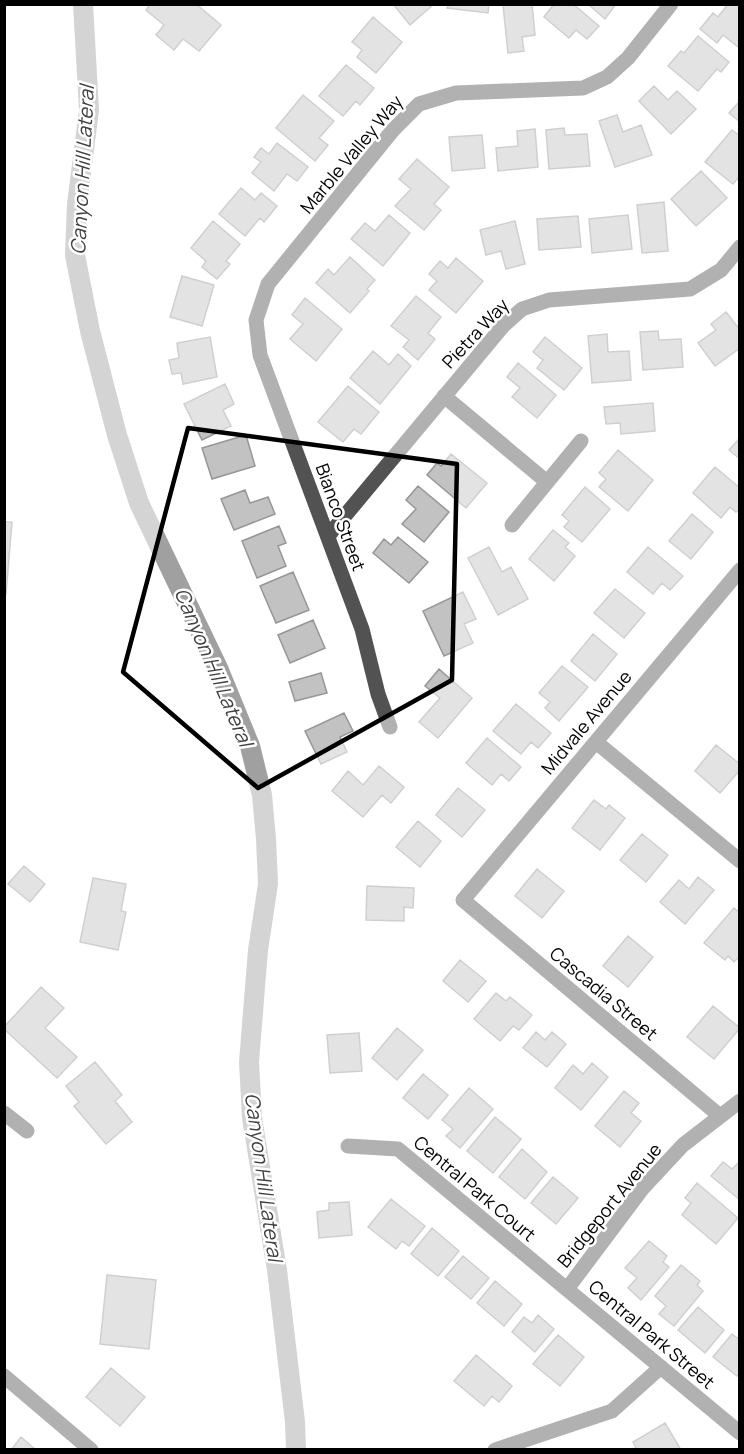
<svg xmlns="http://www.w3.org/2000/svg" width="744" height="1454" font-family="Manrope,sans-serif">
<style>
.lines{fill:none;stroke-linecap:round;stroke-linejoin:round}
.canal{stroke:#a0a0a0;stroke-width:20}
.building{fill:#c2c2c2;stroke:#969696;stroke-width:1.5}
.minor{stroke:#525252;stroke-width:15}
.marked{fill:none;stroke:#000;stroke-width:4.5;stroke-linejoin:round}
.labels{text-anchor:middle;dominant-baseline:central;stroke-width:5;stroke-linejoin:round;paint-order:stroke}
.street-label{font-size:18px;fill:#000;stroke:#fff}
.water-label{font-size:20px;font-style:italic;fill:#414141;stroke:#fff}
</style>
<rect width="100%" height="100%" fill="#fff"/>
<g class="lines">
<path class="canal" d="M83 4 89 110 77 204 75 255 90 331 117 435 139 503 218 668 250 746 262 795 266 839 268 884 258 950 249 1062 252 1118 277 1270 295 1422 296 1450"/>
</g>
<path class="building" d="M150 4H196L221 25 199 51 183 39 174 50 156 35 164 25 146 10Z
M393 4H434L410 25Z
M448 4H489L488 13 447 8Z
M532 4 535 35 522 37 524 51 508 53 503 5Z
M554 4H573L599 26 587 39 576 30 569 38 544 17Z
M588 4H616L605 19Z
M728 4H740V45L738 47 723 35 717 43 700 29 713 13 718 17Z
M373 17 402 42 376 73 357 57 362 50 352 42Z
M698 36 729 62 721 72 717 69 698 91 668 66 681 51 684 53Z
M346 65 374 88 360 105 356 101 343 116 319 96Z
M654 86 668 100 677 91 696 109 671 134 639 101Z
M303 95 334 121 319 138 328 145 315 161 276 128Z
M740 101V122L729 113Z
M617 115 623 132 641 125 652 155 615 167 599 121Z
M564 128 565 135 587 134 590 166 549 169 546 130Z
M535 129 538 167 498 171 496 148 518 146 517 131Z
M732 130 740 136V176L733 184 705 162Z
M482 135 485 168 452 171 449 137Z
M277 143 308 167 297 181 287 174 274 191 252 173 261 162 254 157 261 148 269 154Z
M417 159 449 187 434 204 441 210 424 230 395 206 411 189 399 179Z
M701 171 727 198 696 226 671 199Z
M241 188 255 200 261 193 277 206 264 222 260 218 245 236 219 214Z
M664 202 668 251 642 253 637 205Z
M389 215 410 233 383 266 351 239 365 223 375 231Z
M628 215 632 249 592 253 589 219Z
M578 216 581 247 539 250 537 219Z
M213 221 240 244 226 261 230 264 217 279 202 267 206 261 191 248Z
M515 221 525 264 506 269 501 251 486 255 480 230Z
M350 257 375 280 367 289 369 291 350 313 316 283 328 269 334 275Z
M456 258 483 281 456 313 429 290 437 281 429 274 440 261 448 268Z
M182 276 214 285 202 326 170 317Z
M416 296 441 317 428 333 435 339 418 360 403 347 409 340 391 326Z
M305 298 342 329 316 361 290 339 303 324 292 315Z
M726 312 740 330V348L715 366 698 343 716 330 711 324Z
M658 331 659 340 681 339 683 367 643 370 640 332Z
M607 334 608 352 629 351 631 380 592 383 588 336Z
M210 337 217 377 183 384 181 373 172 374 169 360 179 358 177 343Z
M545 337 582 368 564 390 537 368 543 360 533 352Z
M373 351 389 365 398 354 411 366 380 404 350 378Z
M518 363 556 395 537 418 512 397 520 388 507 377Z
M225 384 234 404 223 410 231 426 202 440 184 404Z
M348 386 379 412 361 434 354 429 343 442 318 422Z
M653 403 655 431 621 434 620 423 606 424 604 407Z
M246 435 255 466 212 479 202 448Z
M740 438V459L729 450Z
M618 450 653 480 628 511 599 487 606 479 599 473Z
M451 454 487 483 466 508 427 475 437 463 441 466Z
M715 467 740 488V509L736 512 730 507 721 518 693 493Z
M418 486 449 512 424 542 402 524 416 509 406 500Z
M585 487 610 509 582 542 564 527 569 521 562 515Z
M245 490 250 503 268 497 275 514 234 530 221 499Z
M692 514 713 532 691 559 669 541Z
M4 522H12L6 594H4Z
M279 526 286 543 278 546 286 566 257 578 242 541Z
M553 530 569 543 565 547 575 556 554 581 529 559Z
M398 537 428 562 409 583 373 553 384 539 391 545Z
M489 547 502 572 511 567 528 599 498 615 468 558Z
M648 547 683 576 670 590 662 583 653 594 627 572Z
M293 572 309 610 276 623 260 586Z
M615 589 645 613 624 638 594 613Z
M463 592 476 619 464 624 473 643 444 656 423 611Z
M313 620 325 648 290 663 278 635Z
M593 634 617 654 595 681 571 661Z
M562 666 588 687 559 721 545 708 550 702 539 693Z
M439 669 472 698 438 738 419 722 440 698 425 686Z
M321 673 327 693 295 701 289 682Z
M516 704 551 733 538 748 531 742 521 754 493 731Z
M344 713 353 731 340 737 347 752 321 764 305 731Z
M487 738 521 767 509 781 501 774 492 785 466 763Z
M716 745 740 764V770L720 793 695 771Z
M379 766 404 787 391 803 382 795 363 817 332 791 348 771 363 785Z
M458 788 485 810 462 837 436 815Z
M594 800 606 809 609 805 625 818 600 850 572 828Z
M418 821 441 841 420 867 396 847Z
M642 834 668 855 646 882 620 860Z
M24 866 45 884 30 902 8 884Z
M537 869 564 891 542 918 515 896Z
M698 877 714 890 685 924 660 902 679 880 689 889Z
M93 878 126 884 121 911 126 912 118 950 80 942Z
M367 886 414 888 413 908 404 907V921L366 920Z
M734 908 740 913V956L734 962 728 956 725 960 704 943Z
M628 936 653 957 628 987 603 966Z
M460 960 486 981 468 1002 443 981Z
M41 987 64 1008 45 1028 77 1057 57 1078 4 1029V1027Z
M496 993 506 1001 510 997 532 1015 519 1030 513 1026 500 1041 474 1019Z
M713 1006 740 1028 714 1059 687 1037Z
M397 1028 423 1050 397 1080 372 1058Z
M536 1032 545 1040 552 1032 566 1044 547 1067 523 1048Z
M359 1033 362 1071 330 1073 327 1035Z
M95 1062 122 1095 115 1101 132 1122 106 1144 74 1106 79 1102 66 1086Z
M592 1063 608 1077 581 1110 555 1088 573 1065 583 1074Z
M423 1074 448 1095 428 1119 403 1098Z
M469 1088 493 1109 460 1148 446 1136 453 1129 442 1120Z
M624 1091 639 1103 631 1113 641 1121 620 1147 595 1126Z
M495 1117 521 1139 493 1173 467 1151Z
M522 1149 547 1172 525 1199 499 1177Z
M740 1161V1200L711 1176 723 1162 732 1169Z
M553 1177 578 1198 556 1224 531 1203Z
M697 1183 738 1218 716 1244 682 1215 691 1203 685 1198Z
M391 1199 425 1226 409 1246 402 1241 396 1249 368 1227Z
M349 1202 352 1235 319 1238 317 1212 329 1210V1203Z
M432 1228 459 1251 438 1276 411 1254Z
M649 1241 667 1256 663 1262 669 1267 641 1300 628 1288 637 1278 625 1268Z
M463 1256 489 1278 471 1299 445 1277Z
M681 1265 700 1281 697 1285 703 1291 674 1326 659 1314 666 1306 655 1296Z
M107 1275 156 1280 149 1349 100 1344Z
M495 1281 522 1304 504 1326 477 1303Z
M698 1307 724 1330 705 1353 678 1330Z
M538 1315 554 1329 535 1352 512 1332 524 1317 532 1323Z
M732 1334 740 1340V1373L737 1376 713 1357Z
M558 1335 584 1357 560 1386 533 1364Z
M476 1355 512 1386 499 1402 492 1396 484 1406 454 1381Z
M111 1368 145 1397 120 1426 86 1397Z
M665 1423 681 1450H637L633 1442Z
M21 1437 36 1450H11Z"/>
<g class="lines">
<path class="minor" d="M444 396 547 482
M512 525 581 441
M328 536 503 326 522 309 549 300 690 289 721 270 740 247
M390 727 378 694 362 629 260 355 256 320 268 284 393 130 419 104 456 93 583 88 607 77 628 58 671 4
M596 742 740 861
M4 1113 27 1131
M720 1116 463 900 740 570
M348 1146 398 1149 740 1433
M567 1289 642 1189 683 1145 740 1101
M4 1376 91 1450
M495 1450 612 1411 661 1367"/>
</g>
<path d="M0 0H744V1454H0ZM188 428 457 464 452 680 258 788 123 672Z" fill="#fff" fill-opacity=".55" fill-rule="evenodd"/>
<path class="marked" d="M188 428 457 464 452 680 258 788 123 672Z"/>
<g class="labels">
<g class="street-label">
<text transform="translate(351 154) rotate(-50)">Marble Valley Way</text>
<text transform="translate(475 333) rotate(-47)">Pietra Way</text>
<text transform="translate(341 517) rotate(70)">Bianco Street</text>
<text transform="translate(586 722) rotate(-50)">Midvale Avenue</text>
<text transform="translate(604 993) rotate(40)">Cascadia Street</text>
<text transform="translate(475 1188) rotate(40)">Central Park Court</text>
<text transform="translate(609 1205) rotate(-51)">Bridgeport Avenue</text>
<text transform="translate(652 1334) rotate(40)">Central Park Street</text>
</g>
<g class="water-label">
<text transform="translate(82 170) rotate(-87)">Canyon Hill Lateral</text>
<text transform="translate(214 667) rotate(67)">Canyon Hill Lateral</text>
<text transform="translate(264 1177) rotate(82)">Canyon Hill Lateral</text>
</g>
</g>
<rect width="744" height="1454" fill="none" stroke="#000000" stroke-width="12"/>
</svg>
